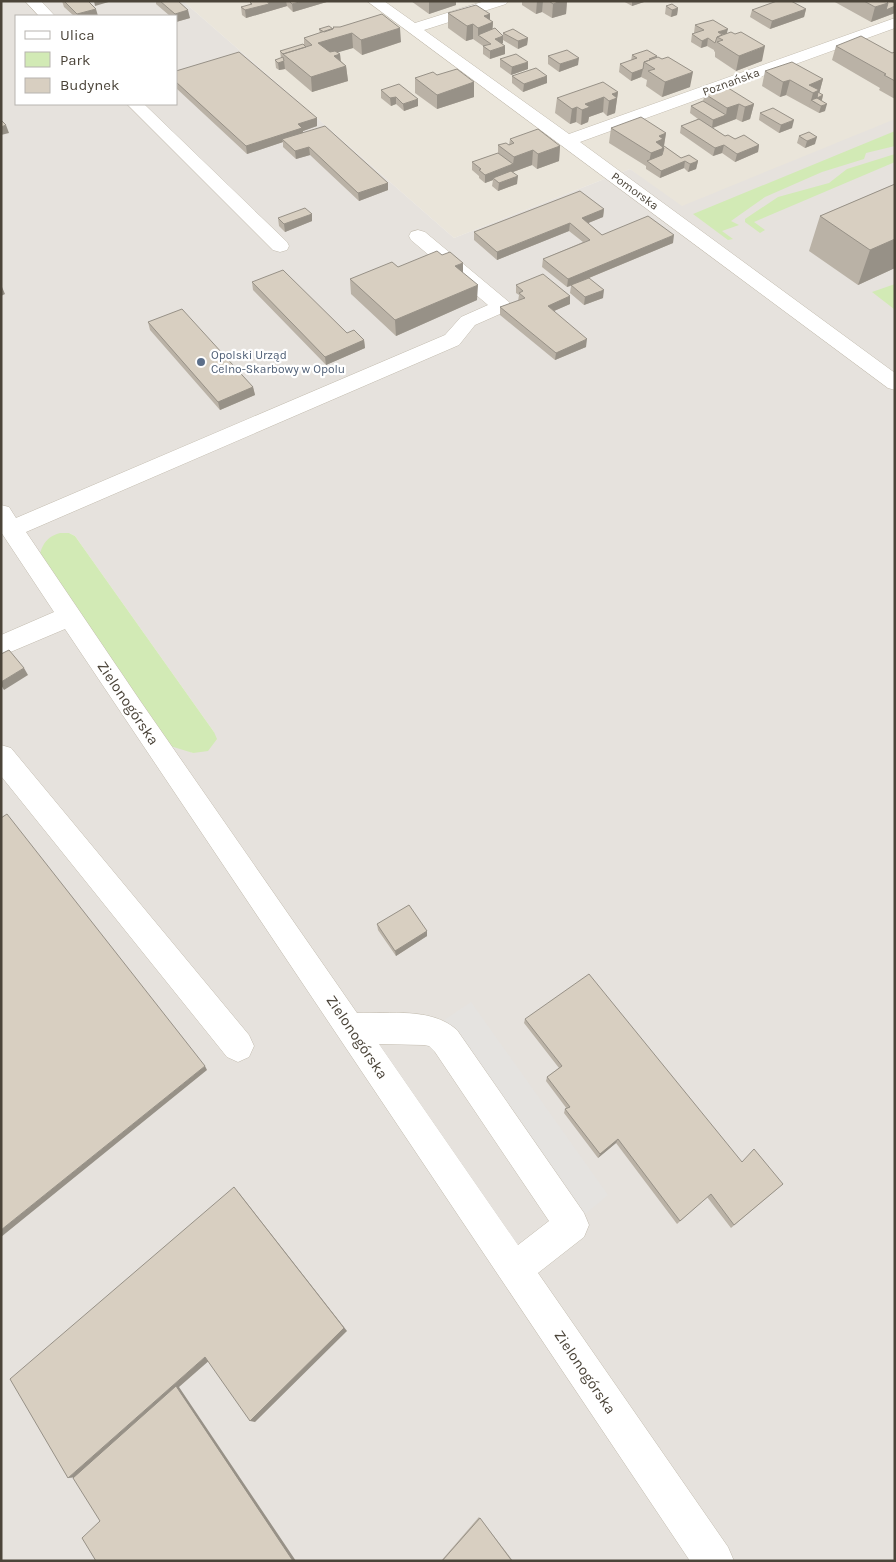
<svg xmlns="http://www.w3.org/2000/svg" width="896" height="1562" font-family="Karla,sans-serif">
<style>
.residential{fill:#eae5da}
.industrial{fill:#e6e2dd;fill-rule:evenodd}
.green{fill:#d2eab5}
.parking{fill:#e5e3e0}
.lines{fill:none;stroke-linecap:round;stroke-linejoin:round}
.minor-casing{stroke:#c2bbae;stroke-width:1}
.minor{fill:#fff;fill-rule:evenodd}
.wall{fill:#bab2a6}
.shaded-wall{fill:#979187}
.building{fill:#d8cfc1;stroke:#979187}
.service-dot{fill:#5c6f8a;stroke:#fff;stroke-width:2}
.labels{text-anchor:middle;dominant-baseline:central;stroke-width:4.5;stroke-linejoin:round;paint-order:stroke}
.far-street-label{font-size:12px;fill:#4b4439;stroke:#fff}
.far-service-label{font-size:12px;fill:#4e5e75;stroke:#fff;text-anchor:start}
.street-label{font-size:15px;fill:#4b4439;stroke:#fff}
</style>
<rect width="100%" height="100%" fill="#f6f3ec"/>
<path class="residential" d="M183 1H895V383L630 169 454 238Z"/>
<path class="industrial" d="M183 1 454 238 630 169 682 206 895 119V1561H1V2ZM16 16H176V104H16ZM69 533 75 536 214 732 193 753 186 750Z"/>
<path class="green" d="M895 131V146L866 153 864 159 822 172 765 197 731 221 739 225 722 231 733 239 728 240 693 214Z
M895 154V162L754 222 765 230 760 233 745 222V219L778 197 829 183 847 169Z
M895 284V309H894L872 292Z
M60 533H69L75 536 214 732 217 739 208 751 193 753 154 741 37 566C41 550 42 538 60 533Z"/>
<path class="parking" d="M471 1002 608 1195 572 1225 428 1031Z"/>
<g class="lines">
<defs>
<path id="minor" d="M25 1H41L55 16H39Z
M367 1H384L415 23 485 1H508L506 4 424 30 569 134 895 18V28L580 142 895 373V390L888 388Z
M127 104H144L287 242 289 246 287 250 280 252 273 250Z
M418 230 425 232 509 302 512 306 509 310 475 325 459 345 26 532 141 702 357 1013C390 1014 431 1007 457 1030L584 1213 589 1225 584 1237 538 1273 728 1547 734 1561H690L65 629 1 656V635L54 612 1 532V505L9 507 16 518 445 335 461 317 488 305 411 240 409 236 411 232ZM379 1044 424 1045 429 1046 435 1052 549 1221 518 1245Z
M1 745 11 748 249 1035 254 1046 249 1057 238 1062 227 1057 1 776Z"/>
</defs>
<use href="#minor" class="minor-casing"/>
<use href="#minor" class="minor"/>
</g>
<path class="wall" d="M62 1H88L98 16H74L64 7Z
M156 1H178L190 18 176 22V16H170L156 4Z
M252 1H330L293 12 287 6 246 18 242 15 241 7 250 5V2Z
M411 1H456V5L429 14Z
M522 1H567L566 14 552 18 542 12 536 14 522 5Z
M623 1H644V2L632 6Z
M833 1H891L895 3V13L871 22Z
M666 6 678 8 677 15 671 17 665 14Z
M806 9 804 17 770 29 750 17 752 10Z
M448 13 490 14V20L493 22 492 29 503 35V33L528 38 527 45 518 49 503 40V43L502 44 505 54 490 59 483 54V46L473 39 466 41 448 28Z
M695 25 727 33 762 61 736 71 715 57V52L714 51V50L707 46 701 48 691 42 692 34 695 33H694Z
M333 27 401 42 362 55 353 48 337 52 340 54 341 61 346 66 348 81 312 92 285 69 279 70 276 68 275 60 281 58 280 51 304 45V38L320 33 319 29H333Z
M836 46 892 53 895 52V99L879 90 880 88 832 60Z
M632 55 657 56V57L690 87 662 97 646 86 647 80 641 77 631 81 619 72 620 64 631 61Z
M548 56 578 65 559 72 548 64Z
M500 59 528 69 511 75 500 67Z
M176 71 317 118V126L303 131V133L388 183V190L359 201 310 155 296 159 283 147V142L247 154 176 88Z
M765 71 823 79 819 93 823 95 822 100 825 111 819 113 786 95 780 97 762 86Z
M437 75 474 82V97L437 109 415 93V78Z
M512 76H547V83L523 92 512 83Z
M381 90 418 106 404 111 396 104 391 106 381 98Z
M618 92 615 113 607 116 603 112 589 117 588 122 581 125 576 122 570 124 555 113 557 98Z
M705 94 754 104 750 119 742 122 736 119 713 128 725 136 759 145 758 152 735 162 722 153 713 156 680 133 681 126 698 119 690 113 691 106 703 101Z
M760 113 792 128 779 133 759 120Z
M611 128 666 133 664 146 681 158 698 161 696 169 688 172 684 168 660 178 646 169V166L609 143Z
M799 136 815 144 805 148 797 143Z
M510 139 560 146 559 161 537 169 532 165 513 172 517 184 498 191 492 186 493 180 485 183 479 178V176L472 170V162L498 153V145H509Z
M895 184V268L858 285 809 251 820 216Z
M604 209 603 217 588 223 602 235 673 243 589 278 603 298 584 305 570 293 571 286 567 287 542 267 543 259 583 242 569 231 497 260 474 240V232Z
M312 214V221L285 232 279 226 278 218Z
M398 267 463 273 477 300 396 336 351 294 350 279Z
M252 282 347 333 364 340 365 348 326 365 253 290Z
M516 285 570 296V304L554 311 586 347 555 360 500 315V307L518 301 519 295 516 293Z
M148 322 253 387 255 395 220 410 150 330Z
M377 924 427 931V936L396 956 378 930Z
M525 1019 742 1162 783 1184 731 1228 707 1197 677 1224 616 1143 598 1158 564 1113 565 1109H567L546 1081 547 1077 559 1068 524 1023Z
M479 1517 513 1561H441Z"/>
<path class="shaded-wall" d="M94 1H112L95 6Z
M269 1H286L287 6 246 18 245 10 269 4Z
M303 1H330L293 12 292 4Z
M429 1H456V5L429 14Z
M537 1H543L542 12 536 14Z
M557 1H567L566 14 552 18 553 4Z
M632 1H644V2L632 6Z
M888 3 895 6V13L871 22 875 7Z
M678 8 677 15 671 17 672 10Z
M96 9 98 16H78L77 14Z
M806 9 804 17 770 29 772 21Z
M188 10 190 18 176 22V16H175V14Z
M490 14V23L493 22 492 37 478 35V28L484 16Z
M473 24V39L466 41 467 26Z
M400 28 401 42 362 55 361 40Z
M728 29 726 36 718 32Z
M352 33 353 48 319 58 318 43Z
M503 36V43L494 46 495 39Z
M528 38 527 45 518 49V41Z
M708 38 707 46 701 48 702 41Z
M505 46V54L490 59V51Z
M765 46 762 61 736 71 739 56Z
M340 54 341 67 346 66 348 81 312 92 311 77 334 56Z
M579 58 578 65 559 72 560 64Z
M284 61 285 69 279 70 278 63Z
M528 62V69L511 75 512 67Z
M643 69 641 77 631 81 632 73Z
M693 72 690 87 662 97 665 82Z
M547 76V83L523 92 524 84Z
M823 79 819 94 815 103 811 100 809 108 813 93 809 85Z
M790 80 786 95 780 97 783 82Z
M474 82V97L437 109V95Z
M618 92 615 113 607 116 609 101 612 94Z
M823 95 821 103 817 98Z
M396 97V104L391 106 390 98Z
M604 97 603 112 589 117 588 122 581 125 582 110 585 104Z
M418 99V106L404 111 403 104Z
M739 104 736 119 712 128 713 120 726 115 727 108Z
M754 104 750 119 742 122 745 107Z
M827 104 825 111 819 113 821 106Z
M577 107 576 122 570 124 572 109Z
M317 118V126L303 131V135L282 139 283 142 247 154 246 146 298 124Z
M794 120 792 128 779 133 781 125Z
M6 125 9 133 1 135V127Z
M666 133 661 163 649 162 651 153 659 136Z
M817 137 815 144 805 148 807 141Z
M724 145 722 153 713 156 715 148Z
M759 145 758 152 735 162 737 154Z
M560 146 559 161 537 169 538 154Z
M309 147 310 155 296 159 295 151Z
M533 150 532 165 494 179 493 178V180L485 183V175L513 164 514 157Z
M685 161 684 168 660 178 661 171Z
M698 161 696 169 688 172 690 164Z
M518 176 517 184 498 191 499 183Z
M388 183V190L359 201 358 193Z
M604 209 603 217 581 226 582 218Z
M312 214V221L285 232 284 224Z
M570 223 569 231 497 260V252Z
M674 235 673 243 567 287 568 279Z
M895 239V268L858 285 870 250Z
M463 263V278L455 266Z
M478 285 477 300 396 336 395 320Z
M1 287H2L5 294 1 296Z
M604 290 603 298 584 305 585 297Z
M570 296V304L547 314 548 306Z
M587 339 586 347 555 360 556 353Z
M364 340 365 348 326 365 325 357Z
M253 387 255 395 220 410 218 402Z
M24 668 28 675 4 690 1 685V682Z
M427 931V936L396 956 395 951Z
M205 1066 207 1070 1 1237V1230Z
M618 1139 616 1143 598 1158 600 1154Z
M239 1193 347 1331 255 1422 250 1421Z
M205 1357 211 1359 179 1387 296 1561H293L78 1477 68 1478Z"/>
<path class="building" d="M64 1H88L96 9 77 14Z
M160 1H178L188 10 175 14Z
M252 1H267L269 4 245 10 241 7 252 4 250 2Z
M289 1H303L292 4Z
M549 1H561L553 4Z
M777 1H791L806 9 772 21 752 10Z
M864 1H886L888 3 875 7Z
M886 1H891L895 3V6L886 10 888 3Z
M672 4 678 8 672 10 666 6Z
M476 5 490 14 484 16 493 22 478 28 473 24 467 26 448 13Z
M382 14 400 28 361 40 352 33 318 43 330 52 335 51 340 54 334 56 346 66 311 77 283 54 312 45 304 38 334 28 333 27H340Z
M713 20 728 29 718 32 722 35 717 37 715 43 708 38 702 41 692 34 704 30 695 25Z
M329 26 333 29 324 32 319 29Z
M495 28 503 36 495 39 505 46 490 51 483 46 491 44 478 35Z
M513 29 528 38 518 41 503 33Z
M731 32 735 34 741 32 765 46 739 56 717 42 723 40 717 37Z
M861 36 892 53 895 52V81L884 75 886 74 836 46Z
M303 44 306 47 283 54 280 51Z
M567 50 579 58 560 64 548 56Z
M647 50 657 56 649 59 650 60 644 62 643 69 632 73 620 64 637 58 632 55Z
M239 52 317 118 298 124 302 128 246 146 176 82V71Z
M516 54 528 62 512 67 500 59Z
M283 57 284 61 278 63 275 60Z
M658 57 662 59 668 57 693 72 665 82 648 71 655 69 644 62Z
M792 62 823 79 809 85 819 90 813 93 790 80 783 82 765 71Z
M536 68 547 76 524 84 512 76Z
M457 69 474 82 437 95 415 78 433 72 437 75Z
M603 82 618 92 612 94 617 98 609 101 604 97 585 104 590 107 582 110 577 107 572 109 557 98Z
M399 84 418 99 403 104 396 97 390 98 381 90Z
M725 86 754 104 745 107 739 104 727 108 705 94Z
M818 92 823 95 817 98 827 104 821 106 811 100 817 98Z
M703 101 726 115 713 120 691 106Z
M773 108 794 120 781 125 760 113Z
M641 117 666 133 659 136 663 139 656 142 664 148 651 153 611 128Z
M699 119 725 136 728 135 735 139 744 135 759 145 737 154 724 145 715 148 681 126Z
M1 120 6 125 1 127Z
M325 126 388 183 358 193 309 147 295 151 282 139Z
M538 129 560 146 538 154 533 150 514 157 498 145 506 143 509 145 514 143 510 139Z
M809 132 817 137 807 141 799 136Z
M664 146 681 158 689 155 698 161 690 164 685 161 661 171 647 161 662 155 664 148 662 147Z
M498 153 513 164 485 175 479 170 481 169 472 162Z
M511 171 518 176 499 183 493 178Z
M895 184V239L870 250 820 216Z
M580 191 604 209 582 218 602 235 648 216 674 235 568 279 543 259 590 240 570 223 497 252 474 232Z
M305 208 312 214 284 224 278 218Z
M437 251 442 255 450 252 463 263 455 266 478 285 395 320 350 279 392 262 398 267Z
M283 270 347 333 354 330 364 340 325 357 252 282Z
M543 274 570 296 548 306 587 339 556 353 500 307 525 298 519 293 523 291 516 285Z
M589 278 604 290 585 297 571 285Z
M182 309 253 387 218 402 148 322Z
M9 650 24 668 1 682V654Z
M7 814 205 1066 1 1230V818Z
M409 905 427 931 395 951 377 924Z
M589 974 742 1162 754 1149 783 1184 734 1225 711 1194 680 1221 618 1139 600 1154 565 1109 570 1107 547 1077 562 1066 525 1019Z
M234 1187 344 1328 250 1421 205 1357 68 1478 10 1379Z
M176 1386 293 1561H96L82 1538 100 1521 73 1478Z
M480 1518 512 1561H442Z"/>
<circle class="service-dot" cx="201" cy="362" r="5"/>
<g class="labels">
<g class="far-street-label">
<text transform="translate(731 82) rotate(-20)">Poznańska</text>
<text transform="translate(635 191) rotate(36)">Pomorska</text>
</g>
<g class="far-service-label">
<text x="211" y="355">Opolski Urząd<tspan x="211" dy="14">Celno-Skarbowy w Opolu</tspan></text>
</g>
<g class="street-label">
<text transform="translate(128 703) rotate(56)">Zielonogórska</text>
<text transform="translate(357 1037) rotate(56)">Zielonogórska</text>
<text transform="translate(585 1372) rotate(56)">Zielonogórska</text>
</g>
</g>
<rect width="896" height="1562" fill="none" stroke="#4b4439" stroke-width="5"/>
<rect x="15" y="15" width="162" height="90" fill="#ffffff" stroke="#b7b4b0"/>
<rect x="25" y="31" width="25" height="8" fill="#ffffff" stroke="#b7b4b0"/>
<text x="60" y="40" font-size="15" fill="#4b4439">Ulica</text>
<rect x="25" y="52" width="25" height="15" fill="#d2eab5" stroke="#b7b4b0"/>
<text x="60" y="65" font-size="15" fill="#4b4439">Park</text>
<rect x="25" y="78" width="25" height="15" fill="#d8cfc1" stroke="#b7b4b0"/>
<text x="60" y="90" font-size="15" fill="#4b4439">Budynek</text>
</svg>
